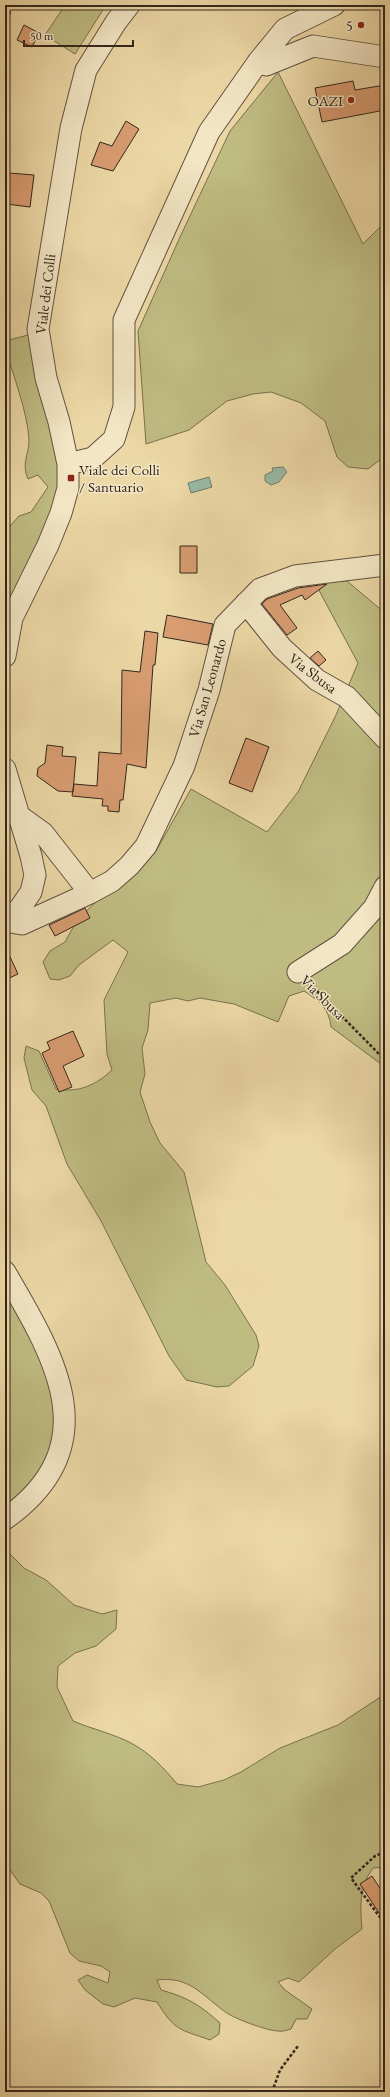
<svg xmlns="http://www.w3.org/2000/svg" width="390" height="2097" font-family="'EB Garamond',serif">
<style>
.green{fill:#bfbc82;stroke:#797150}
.water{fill:#99baa6;stroke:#707f6f}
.building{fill:#d99d72;stroke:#33261d}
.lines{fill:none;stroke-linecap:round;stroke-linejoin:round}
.minor-casing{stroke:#61523f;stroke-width:23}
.path{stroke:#33261d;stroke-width:2.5;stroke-dasharray:3 2;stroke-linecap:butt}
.minor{stroke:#f3e6c5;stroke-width:21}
.poi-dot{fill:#8f2418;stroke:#f3e6c5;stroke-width:1.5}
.labels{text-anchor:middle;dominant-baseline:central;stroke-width:3;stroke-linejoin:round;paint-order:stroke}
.poi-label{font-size:15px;fill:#33261d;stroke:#f3e6c5;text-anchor:end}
.street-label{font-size:15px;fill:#33261d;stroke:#f3e6c5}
</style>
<rect width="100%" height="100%" fill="#ecd8a6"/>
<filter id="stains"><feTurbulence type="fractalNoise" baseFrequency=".005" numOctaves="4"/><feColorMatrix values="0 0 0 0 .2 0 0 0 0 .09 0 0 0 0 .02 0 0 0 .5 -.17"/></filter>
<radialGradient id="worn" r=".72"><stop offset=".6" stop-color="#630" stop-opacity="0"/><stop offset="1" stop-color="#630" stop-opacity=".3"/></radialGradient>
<path class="green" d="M65 5H106L75 54 45 35Z
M278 72 363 244 385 222V456L368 469 348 467 337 457 325 421 301 403 271 392 253 394 227 401 189 430 146 444 138 331 180 237 230 131Z
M32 334 62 461 60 497 5 614V564L8 548 5 538 10 526 19 516 31 512 48 487 38 475 28 479C21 463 29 455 29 440 28 414 13 374 5 348V341Z
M347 581 385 613V1067L331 1027C329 1008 319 1001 304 991L289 996 278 1022 234 1004 200 998 188 1001 176 998 150 1003 148 1030 142 1048 145 1074 140 1092 150 1122 160 1143 184 1172 206 1262 225 1285 256 1335 259 1346 253 1366 229 1386 217 1387 186 1380 169 1356 101 1221 67 1164 46 1106 32 1090 24 1058 26 1046 39 1051 56 1089C79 1093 96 1085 112 1070L107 1054 104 1000 128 952 113 940 79 965 70 976 59 980 50 979 43 962 50 951 65 942 76 922 105 892 139 869 156 851 191 789 267 832 298 792 336 715 358 663 315 583Z
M5 1283 51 1372 57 1443 35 1482 5 1509Z
M5 1549 24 1568 46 1580 74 1605 102 1614 117 1610 116 1629 96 1646 75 1653 58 1666 57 1687 73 1721C92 1729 114 1734 131 1743 150 1753 164 1768 177 1784L198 1787 224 1780 241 1772 280 1748 338 1725 385 1694V1867L373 1868C359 1887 360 1907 362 1929L335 1949 299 1982 288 1978 278 1982 285 1990 312 2009 307 2019H296L291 2029C287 2030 282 2032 278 2031 268 2031 232 2018 224 2011 201 1994 189 1976 157 1980L161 1990C187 1997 200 2005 220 2023L219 2034 210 2040C179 2029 175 2031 157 2002L135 1998 114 2007 103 2004 85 1990 78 1980 87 1975 108 1983 110 1972 101 1966 79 1961 70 1953 49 1901 41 1893 20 1884 7 1866 5 1865Z"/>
<path class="water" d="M283 467 287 472 279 482 271 485 265 481V475L273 471 272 468Z
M209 477 212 487 191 493 188 483Z"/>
<path class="building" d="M24 25 39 33 32 47 17 40Z
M353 81 355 90 385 85V110L322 122 315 88Z
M126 121 139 129 113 171 91 165 100 142 112 146Z
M9 173 34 175 30 207 6 204Z
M180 546H197V573H180Z
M327 584 305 600 302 595 280 605 297 628 287 635 262 604 267 599 298 588Z
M167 615 213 624 208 645 163 637Z
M145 631 158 633 155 665H153L146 768 127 764 123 800H120L119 812 108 811V806H102L103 799 72 796 74 784 97 786 99 752 121 754 122 670 140 672Z
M318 651 326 660 319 666 310 658Z
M246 738 269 747 252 792 229 783Z
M47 745 63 747 62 756 76 757 73 792 58 791 37 776 38 768 45 763Z
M85 908 90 918 55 936 49 925Z
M5 946 18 974 5 980Z
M73 1031 84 1056 63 1066 72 1087 59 1092 42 1053 50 1049 47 1042Z
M372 1876 385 1896V1922L360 1884Z"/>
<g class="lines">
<defs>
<path id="minor" d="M258 62 266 65 313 46 385 57
M68 464 93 458 114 439 124 407V320L209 132 258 62 285 29 334 5
M246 603 282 648 317 680 347 697 385 738
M5 656 12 618 48 545 61 513 68 488V464L59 422 46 378 38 329 71 128 86 70 116 22 129 5
M5 769 31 856 35 875 31 892 20 908 5 921
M18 815 43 833 90 893
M5 921 22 924 90 893 112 881 129 866 146 846 184 766 209 690 225 625 260 589 295 576 385 565
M298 972 342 944 374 908 385 887
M5 1272C56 1359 108 1446 5 1519"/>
</defs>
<use href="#minor" class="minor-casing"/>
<path class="path" d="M7 19 13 5
M310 984 385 1060
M385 1852 375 1856 351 1878 385 1924
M272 2092 280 2070 298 2046"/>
<use href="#minor" class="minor"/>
</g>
<g class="poi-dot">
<circle cx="361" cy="25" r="4"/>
<circle cx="351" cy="100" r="4"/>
<rect x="67" y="474" width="8" height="8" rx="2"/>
</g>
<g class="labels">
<g class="poi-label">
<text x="353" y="25">5</text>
<text x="343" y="100">OAZI</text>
<text x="79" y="469" text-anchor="start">Viale dei Colli<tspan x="79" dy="17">/ Santuario</tspan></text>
</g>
<g class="street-label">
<text transform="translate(45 294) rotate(-83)">Viale dei Colli</text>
<text transform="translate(313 673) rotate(37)">Via Sbusa</text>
<text transform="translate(207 688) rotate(-74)">Via San Leonardo</text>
<text transform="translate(323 997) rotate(45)">Via Sbusa</text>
</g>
</g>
<rect width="390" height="2097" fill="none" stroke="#ecd8a6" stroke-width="20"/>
<rect x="6" y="6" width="378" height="2085" fill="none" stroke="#33261d" stroke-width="2"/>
<rect x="10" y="10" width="370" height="2077" fill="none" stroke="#33261d"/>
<path d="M24 40v6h109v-6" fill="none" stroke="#33261d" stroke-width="2"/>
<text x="30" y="40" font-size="12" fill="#33261d" stroke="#f3e6c5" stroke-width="3" paint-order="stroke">50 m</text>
<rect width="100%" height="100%" filter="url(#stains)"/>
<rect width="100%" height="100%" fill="url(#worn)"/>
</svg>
